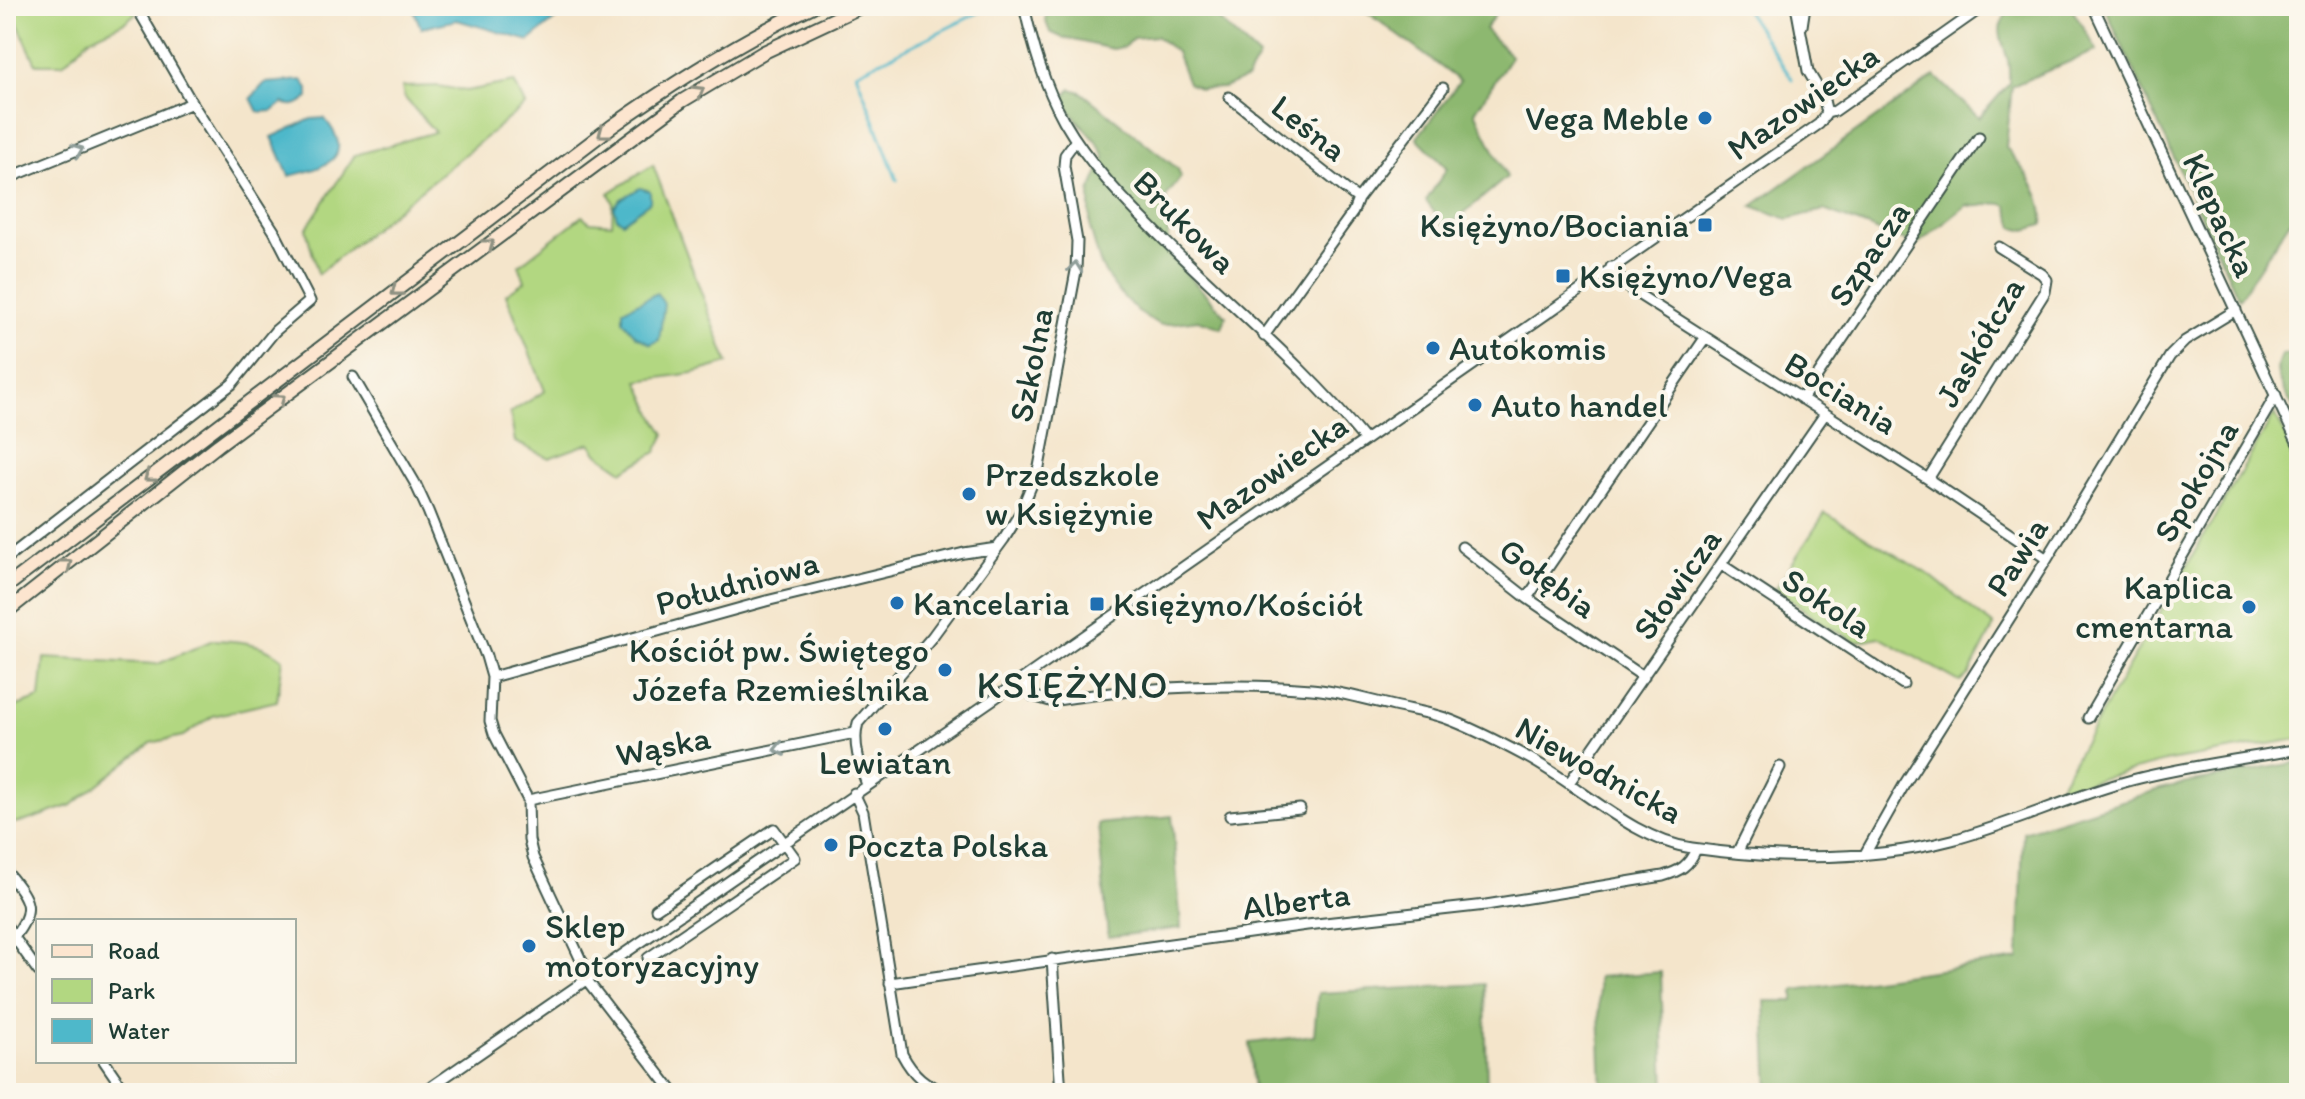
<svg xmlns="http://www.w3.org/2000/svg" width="2305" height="1099" font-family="Itim,sans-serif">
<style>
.green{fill:#b2d781;stroke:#688a5a;stroke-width:2}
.forest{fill:#8db86f;stroke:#567a52;stroke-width:2}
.water{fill:#4eb8ca;stroke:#367a7f;stroke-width:2}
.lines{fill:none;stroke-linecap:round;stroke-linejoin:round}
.stream{stroke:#4eb8ca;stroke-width:3}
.street-casing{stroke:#3f564b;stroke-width:13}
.secondary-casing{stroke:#3f564b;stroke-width:16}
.street{stroke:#fff;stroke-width:9}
.secondary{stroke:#fce5cf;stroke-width:12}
.oneway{stroke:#8e9182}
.oneway2{stroke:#8f9e9a}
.poi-dot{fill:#1f6fb2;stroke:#fbf7ec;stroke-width:3}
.labels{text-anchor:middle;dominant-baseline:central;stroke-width:8;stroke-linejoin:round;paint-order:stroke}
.street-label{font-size:34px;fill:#1f3d34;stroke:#fbf7ec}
.poi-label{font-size:34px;fill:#1f3d34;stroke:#fbf7ec;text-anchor:start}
.quarter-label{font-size:38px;letter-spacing:2px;fill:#1f3d34;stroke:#fbf7ec}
</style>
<rect width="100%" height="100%" fill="#fbf7ec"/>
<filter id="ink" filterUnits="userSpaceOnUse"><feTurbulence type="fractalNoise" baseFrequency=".0125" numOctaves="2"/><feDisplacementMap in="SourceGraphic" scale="16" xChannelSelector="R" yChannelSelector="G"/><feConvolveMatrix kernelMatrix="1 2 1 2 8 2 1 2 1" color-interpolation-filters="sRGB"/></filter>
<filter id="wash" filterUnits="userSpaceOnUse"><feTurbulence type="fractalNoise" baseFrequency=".006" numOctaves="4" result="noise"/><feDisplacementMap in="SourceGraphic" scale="32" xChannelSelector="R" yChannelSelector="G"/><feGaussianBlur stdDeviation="1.8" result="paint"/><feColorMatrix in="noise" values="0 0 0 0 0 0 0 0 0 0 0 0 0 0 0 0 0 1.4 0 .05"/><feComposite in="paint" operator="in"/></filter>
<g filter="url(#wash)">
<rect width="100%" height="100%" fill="#f4e5cb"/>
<path class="green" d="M13 6H131L136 13 125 22 89 39 63 64H36L13 13Z
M514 82 525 105 318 274 306 229 355 155 435 132 404 97 402 87 438 86 466 91Z
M653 165 728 363 693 373 638 381 655 418 665 434 656 452 623 471 598 454 590 443 549 458 515 442 510 413 545 391 506 294 525 281 519 265 582 216 590 222 612 224 613 202 609 193Z
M2275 413 2299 466V739L2169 761 2057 790Z
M1825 513 1931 576 1994 626 1969 674 1960 682 1879 637 1856 642 1817 620 1776 588Z
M213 640C239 641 262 642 283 659L277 701 213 716 183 736 151 743 72 805 26 821 6 824V710L40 698 44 658 158 664Z"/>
<path class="forest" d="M1050 6H1204L1259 57 1247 78 1224 88 1200 89 1188 83 1176 52 1156 36 1133 38 1124 47 1112 49 1061 37 1050 32 1045 19Z
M1359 6H1501L1485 29 1511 56 1475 112 1507 177 1446 228 1426 201 1447 168 1417 138 1460 81Z
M2012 6H2070L2097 50 2012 86 2006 147C2024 171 2046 194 2043 225L2026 230 2014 227 2007 206C1995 199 1980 210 1967 205L1916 245 1824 210 1788 219 1752 206 1935 76 1979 118 2009 84C2009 75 2010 65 2007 57 1999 32 1995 28 2012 6Z
M2104 6H2299V207L2239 299Z
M1071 89 1081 92 1178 169 1181 177 1166 197 1169 255 1226 316 1222 328 1198 320 1160 325 1138 312 1115 288 1101 266 1090 228V192L1105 158C1098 134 1071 122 1064 98Z
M2282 354 2299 355V416C2288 397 2268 375 2282 354Z
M2299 762V1093H1769L1765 1001H1794V990L2019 959 2023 832 2167 787Z
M1172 816 1181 928 1108 937 1098 824Z
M1661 972 1665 1093H1602L1598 977Z
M1485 984 1487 1093H1254L1250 1043 1314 1035 1318 993Z"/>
<path class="water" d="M412 6H572L529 41 457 20 421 28Z
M302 80 308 88V98C299 104 294 108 283 103L273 111 258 112 251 98 265 83Z
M324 118C359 159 323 168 289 176L272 137 311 119Z
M640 188 650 191V202L622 222 617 218 614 207 621 199Z
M657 293 664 304 659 340 651 344 636 336 623 321V310Z"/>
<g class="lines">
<path class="stream" d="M1743 6 1792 79
M897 180 856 73 992 6"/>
</g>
</g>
<g filter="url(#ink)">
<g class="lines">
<defs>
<path id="street" d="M1024 6C1033 46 1044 85 1064 121 1088 163 1123 199 1157 233 1225 301 1303 364 1364 439
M1796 6 1808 71 1823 96 1827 113
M2093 6 2299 446
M1802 26 1805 6
M1229 97 1358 199
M6 179 192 103
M1611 267 1630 289 1928 479 2047 559
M1264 336 1353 212 1358 199 1443 88
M353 377 415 483 428 511 486 656 492 677 490 721 494 734 528 800 529 840 533 857 580 958 591 976
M1802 399 1979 137
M1928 479 2045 292 2047 280 2042 274 1999 247
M1462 547 1527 598 1644 677
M6 559 232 384 275 331 310 301 274 231 192 103 136 6
M1722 565 1903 684
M1527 598 1705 338
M492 677 766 601 964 553 997 548
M1021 680 1033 696 1050 701C1135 688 1224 682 1311 689 1339 691 1367 700 1394 706 1411 710 1428 712 1445 718 1473 728 1501 743 1527 757 1580 785 1633 840 1692 848 1778 860 1868 862 1952 840 2013 824 2071 796 2132 780 2186 766 2243 759 2299 749
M2088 718 2276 395
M1569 783 1825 414
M867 785C860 766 852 742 858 723L932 637 1004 539 1020 513 1039 467 1076 271 1077 241 1064 166 1065 155 1076 140
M854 793 863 812 902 1054C913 1075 925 1085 947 1093
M528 800 855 733
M1230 816 1300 809
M1737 853 1780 767
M1865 854 1904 785 2047 559 2170 356 2185 341 2236 310
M6 871C27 898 38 907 14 937L38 971
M6 925 14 937
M648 958 795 858 774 829 656 909
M1052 959 1061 1093
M586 979 674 1093
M890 983 1307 925 1486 905 1663 876C1680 871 1689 866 1696 849
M104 1061 126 1093
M422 1093 1021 680 1819 124 1827 113 1835 111 1984 6"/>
<path id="secondary" d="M6 587 611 127C676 81 741 40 813 6
M6 612 218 445 682 101 764 52 862 6"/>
</defs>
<use href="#street" class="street-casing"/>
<use href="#secondary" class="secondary-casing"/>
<use href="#street" class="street"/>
<use href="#secondary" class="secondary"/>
</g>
<defs><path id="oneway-chevron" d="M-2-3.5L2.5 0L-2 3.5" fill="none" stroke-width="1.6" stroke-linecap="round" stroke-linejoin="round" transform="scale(2)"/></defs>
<g class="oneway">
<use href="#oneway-chevron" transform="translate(699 91) rotate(-31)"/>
<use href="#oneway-chevron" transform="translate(603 133) rotate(143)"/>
<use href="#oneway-chevron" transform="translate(489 244) rotate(-37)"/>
<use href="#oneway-chevron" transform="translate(396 291) rotate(142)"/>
<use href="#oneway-chevron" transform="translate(280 399) rotate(-36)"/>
<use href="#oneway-chevron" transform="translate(149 477) rotate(143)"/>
<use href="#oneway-chevron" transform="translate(67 564) rotate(-38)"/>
</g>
<g class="oneway2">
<use href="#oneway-chevron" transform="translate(78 150) rotate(-22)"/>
<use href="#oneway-chevron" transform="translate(1075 267) rotate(-84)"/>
<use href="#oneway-chevron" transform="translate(779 749) rotate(168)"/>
</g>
</g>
<g class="poi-dot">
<circle cx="1705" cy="118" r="8"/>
<rect x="1697" y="217" width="16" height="16" rx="4"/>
<rect x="1555" y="268" width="16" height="16" rx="4"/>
<circle cx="1433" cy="348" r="8"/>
<circle cx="1475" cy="405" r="8"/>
<circle cx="969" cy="494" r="8"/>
<circle cx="897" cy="603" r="8"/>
<rect x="1089" y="596" width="16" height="16" rx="4"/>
<circle cx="2249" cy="607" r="8"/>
<circle cx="945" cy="670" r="8"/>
<circle cx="885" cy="729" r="8"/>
<circle cx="831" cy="845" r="8"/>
<circle cx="529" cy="946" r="8"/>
</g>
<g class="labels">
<g class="street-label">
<text transform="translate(1803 102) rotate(-35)">Mazowiecka</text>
<text transform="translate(1309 128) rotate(38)">Leśna</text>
<text transform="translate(2220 215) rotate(65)">Klepacka</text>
<text transform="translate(1185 222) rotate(45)">Brukowa</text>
<text transform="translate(1869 254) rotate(-56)">Szpacza</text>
<text transform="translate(1980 342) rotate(-60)">Jaskółcza</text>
<text transform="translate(1031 365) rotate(-79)">Szkolna</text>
<text transform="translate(1841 393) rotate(32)">Bociania</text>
<text transform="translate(1272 472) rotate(-35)">Mazowiecka</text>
<text transform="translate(2196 481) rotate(-60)">Spokojna</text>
<text transform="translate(2017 557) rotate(-58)">Pawia</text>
<text transform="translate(1548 578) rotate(36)">Gołębia</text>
<text transform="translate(737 583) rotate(-15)">Południowa</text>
<text transform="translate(1677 584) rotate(-55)">Słowicza</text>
<text transform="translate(1827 603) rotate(33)">Sokola</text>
<text transform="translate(663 746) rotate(-11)">Wąska</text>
<text transform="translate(1599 770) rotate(29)">Niewodnicka</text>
<text transform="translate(1296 901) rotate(-8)">Alberta</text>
</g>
<g class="poi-label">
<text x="1689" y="118" text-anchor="end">Vega Meble</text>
<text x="1689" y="225" text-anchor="end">Księżyno/Bociania</text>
<text x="1579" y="276">Księżyno/Vega</text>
<text x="1449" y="348">Autokomis</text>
<text x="1491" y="405">Auto handel</text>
<text x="985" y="474">Przedszkole<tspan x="985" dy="39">w Księżynie</tspan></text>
<text x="2233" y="587" text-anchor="end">Kaplica<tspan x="2233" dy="39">cmentarna</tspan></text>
<text x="913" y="603">Kancelaria</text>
<text x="1113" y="604">Księżyno/Kościół</text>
<text x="929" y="650" text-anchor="end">Kościół pw. Świętego<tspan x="929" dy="39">Józefa Rzemieślnika</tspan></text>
<text x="885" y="762" text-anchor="middle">Lewiatan</text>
<text x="847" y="845">Poczta Polska</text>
<text x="545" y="926">Sklep<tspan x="545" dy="39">motoryzacyjny</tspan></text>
</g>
<g class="quarter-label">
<text x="1073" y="685">KSIĘŻYNO</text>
</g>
</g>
<rect width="2305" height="1099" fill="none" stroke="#fbf7ec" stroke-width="32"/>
<rect x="36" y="919" width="260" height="144" fill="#fbf7ec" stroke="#a3ada2" stroke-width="2"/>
<rect x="52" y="945" width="40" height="12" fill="#fce5cf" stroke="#a3ada2" stroke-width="2"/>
<text x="108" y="959" font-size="24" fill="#1f3d34">Road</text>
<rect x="52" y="979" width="40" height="24" fill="#b2d781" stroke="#a3ada2" stroke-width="2"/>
<text x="108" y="999" font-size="24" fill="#1f3d34">Park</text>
<rect x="52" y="1019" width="40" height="24" fill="#4eb8ca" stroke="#a3ada2" stroke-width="2"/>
<text x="108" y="1039" font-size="24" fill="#1f3d34">Water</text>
</svg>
